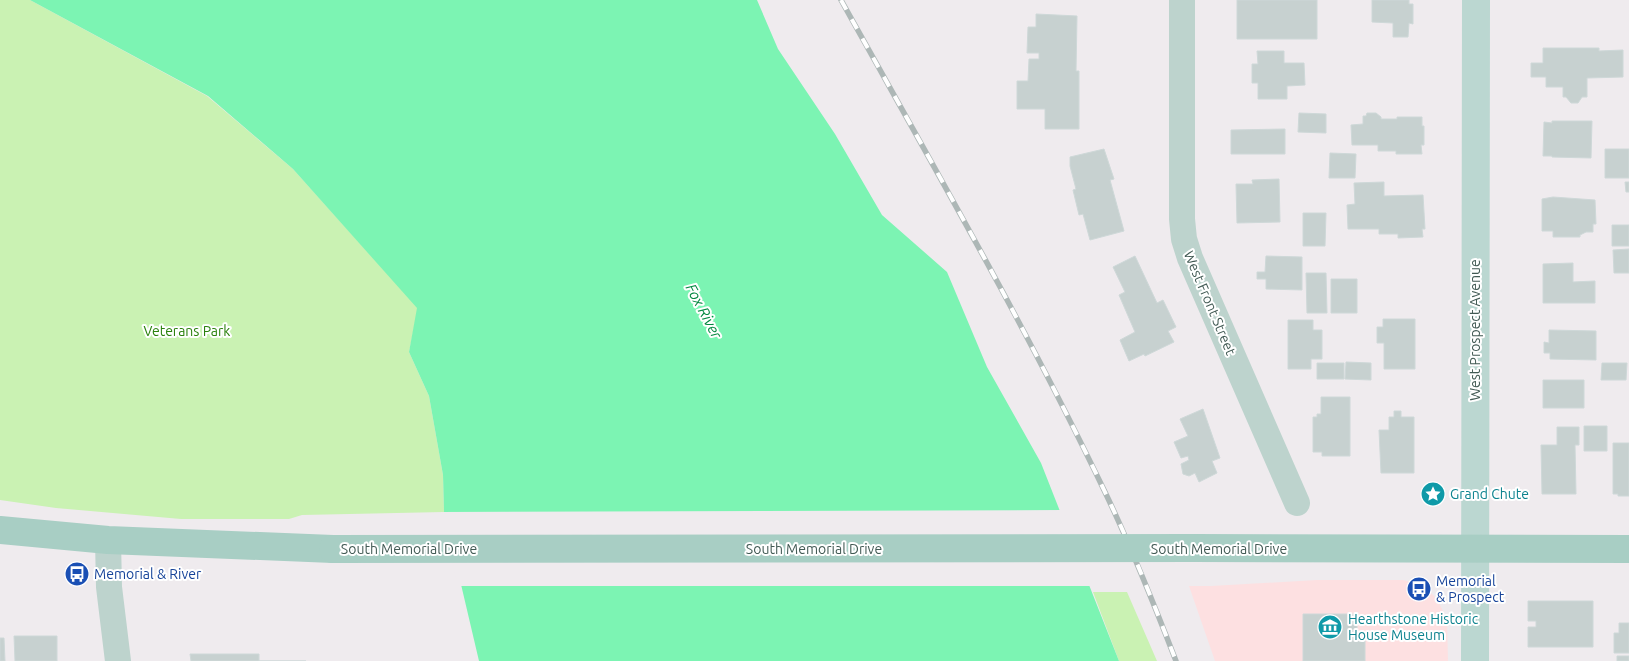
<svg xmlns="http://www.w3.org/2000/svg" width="1629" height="661" font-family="Ubuntu,sans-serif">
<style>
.commercial{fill:#fde0e1}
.green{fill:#caf2b3}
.water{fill:#7cf4b3}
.pier{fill:#efebee}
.building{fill:#c7d1d0;stroke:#ced8d8}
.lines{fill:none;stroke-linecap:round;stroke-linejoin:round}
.street{stroke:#bdd3cd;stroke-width:26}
.secondary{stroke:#bbd7d1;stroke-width:28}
.primary{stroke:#a8cec4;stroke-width:28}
.rail-casing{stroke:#adb7b6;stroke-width:5.5}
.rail{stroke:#fff;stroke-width:4;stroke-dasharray:11;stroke-linecap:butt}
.primary-bridge{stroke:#a8cec4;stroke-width:28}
.labels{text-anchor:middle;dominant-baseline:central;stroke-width:4;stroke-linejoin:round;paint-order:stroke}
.street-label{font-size:14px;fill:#425a54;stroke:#fff}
.park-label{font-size:14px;fill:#2a810d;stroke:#fff}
.culture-label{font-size:14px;fill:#0d838f;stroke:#fff;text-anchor:start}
.transit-label{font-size:14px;fill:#164399;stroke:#fff;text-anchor:start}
.water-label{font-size:15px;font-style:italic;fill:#048841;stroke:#fff}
</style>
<rect width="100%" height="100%" fill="#efebee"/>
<path class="commercial" d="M1317 580H1403L1418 584 1428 590 1437 599 1447 619 1448 661H1215L1189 586H1211Z"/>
<path class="green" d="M0 0H30L207 96 293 169 418 308 409 352 429 396 443 475 444 512 302 515 289 519H181L56 508 0 500Z
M1093 592H1127L1157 661H1119Z"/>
<path class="water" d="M30 0H757L778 49 835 134 882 215 947 272 987 367 1041 463 1119 661H479L444 512 443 475 429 396 409 352 417 308 293 169 208 96Z"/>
<path class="pier" d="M1063 510 1093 586H458L441 512Z"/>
<path class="building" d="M1237 0H1317V39H1237Z
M1372 0H1409V4H1413V24L1409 23 1408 37H1393V23L1372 22Z
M1036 14 1077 16 1076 71H1079V129H1045V109H1017V81H1028L1029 59H1039V53H1027L1028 27H1036Z
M1543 48H1599V51L1623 50V77L1587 78V97H1582L1578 103H1571L1566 97H1563V87H1546V77H1531V63H1543Z
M1257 51H1284V63H1304L1305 85 1287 86V99H1258V83H1252V64H1258Z
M1299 113 1326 114V133L1298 132Z
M1367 113H1376L1381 117V119H1397V117H1422V126H1424V145H1421L1422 154H1396V151H1378V145H1352L1351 125 1363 124V116H1366Z
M1552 121H1592L1591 158 1552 157V156H1543L1544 122 1552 123Z
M1285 129V154H1231V130Z
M1104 149 1114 179 1110 180 1124 231 1090 240 1083 214 1079 215 1073 190 1076 189 1070 166V157Z
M1605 149H1629V178H1605Z
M1330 153 1356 154 1355 178H1329Z
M1279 179 1280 222 1237 223 1236 184H1253L1252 180Z
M1384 182V196L1423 195 1425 229H1422L1423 237 1398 238V234H1379V229H1348L1347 205 1355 204 1354 183Z
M1625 182H1629V192H1626Z
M1553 197 1595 200 1596 224H1593V232H1586L1580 235V237H1553V231H1542V199Z
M1303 213H1326L1325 246H1303Z
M1612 225H1629V246H1612Z
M1629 249V273H1614L1613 250Z
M1135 256 1157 303 1163 300 1176 327 1168 331 1174 342 1145 356 1144 354 1129 361 1120 340 1135 332 1119 295 1125 292 1113 267Z
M1266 256 1302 257V290L1266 289V279H1257V272H1265Z
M1573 263V282L1595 281V303H1543V264Z
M1306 273H1326L1327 313H1307Z
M1331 279H1357V313H1331Z
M1383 319H1415V369H1384V343H1377V327H1383Z
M1288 320H1313V330H1322V359H1311V369H1288Z
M1549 330 1596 331V360L1550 359V353H1544V342L1549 343Z
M1346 362 1371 363V380L1345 379Z
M1317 363H1344V379H1317Z
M1602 363H1627L1626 380H1601Z
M1543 380H1584V408H1543Z
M1321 397H1350V456H1322V452H1313V417H1317V414H1321Z
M1203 409 1220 458 1212 461 1217 473 1199 482 1195 473 1189 476 1183 474 1181 464 1189 460 1188 456 1181 458 1174 442 1188 436 1180 419Z
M1394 411H1401V417H1414V473H1381L1379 430H1389V417H1394Z
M1584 426H1607V451H1584Z
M1557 427H1579V445H1575L1576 494H1542L1541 445H1557Z
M1613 443H1629V496H1618V494H1613Z
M1528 601H1593V647H1528V627H1536V621H1528Z
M1303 614H1357V640H1365V661H1303Z
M1619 623H1629V653H1614V633H1619Z
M14 636H57V661H15Z
M0 638H4L5 661H0Z
M190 654H259V661H306H191Z
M1617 656H1629V661H1617Z"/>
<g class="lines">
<path class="street" d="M1182 0V219L1184 239 1190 258 1297 503
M108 540 109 587 118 661"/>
<path class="secondary" d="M1475 661 1476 0"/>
<path class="primary" d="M0 530 108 540 333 549
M1194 548 1629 549"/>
<defs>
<path id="rail" d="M841 0C931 162 1024 323 1104 490 1131 546 1154 604 1176 661"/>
</defs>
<use href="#rail" class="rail-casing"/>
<use href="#rail" class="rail"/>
<path class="primary-bridge" d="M333 549 1194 548"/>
</g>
<defs>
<symbol id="sight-disc" viewBox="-11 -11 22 22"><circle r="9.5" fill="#0f9aa8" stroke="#fff"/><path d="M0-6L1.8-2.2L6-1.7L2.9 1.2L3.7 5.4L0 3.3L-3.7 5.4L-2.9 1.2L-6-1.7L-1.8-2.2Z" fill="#fff"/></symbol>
<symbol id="bus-disc" viewBox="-11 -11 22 22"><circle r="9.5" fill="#1a4fb4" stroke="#fff"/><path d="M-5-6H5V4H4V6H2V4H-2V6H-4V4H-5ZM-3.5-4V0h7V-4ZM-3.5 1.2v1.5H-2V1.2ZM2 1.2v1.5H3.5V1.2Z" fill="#fff"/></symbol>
<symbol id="museum-disc" viewBox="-11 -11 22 22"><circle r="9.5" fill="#0f9aa8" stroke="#fff"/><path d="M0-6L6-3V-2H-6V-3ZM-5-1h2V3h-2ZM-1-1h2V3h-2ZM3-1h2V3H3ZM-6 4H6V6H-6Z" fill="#fff"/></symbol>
</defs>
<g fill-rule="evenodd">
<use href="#sight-disc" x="1419" y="480" width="28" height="28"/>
<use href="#bus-disc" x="63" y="560" width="28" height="28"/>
<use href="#bus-disc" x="1405" y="575" width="28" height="28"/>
<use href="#museum-disc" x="1316" y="613" width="28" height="28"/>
</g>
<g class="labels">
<g class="street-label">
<text transform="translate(1210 303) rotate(67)">West Front Street</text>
<text transform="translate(1475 330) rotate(-90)">West Prospect Avenue</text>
<text x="409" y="549">South Memorial Drive</text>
<text x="814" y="549">South Memorial Drive</text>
<text x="1219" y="549">South Memorial Drive</text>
</g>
<g class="park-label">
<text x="187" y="331">Veterans Park</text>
</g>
<g class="culture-label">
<text x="1450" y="494">Grand Chute</text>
<text x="1348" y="619">Hearthstone Historic<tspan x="1348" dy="16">House Museum</tspan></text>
</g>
<g class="transit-label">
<text x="94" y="574">Memorial &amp; River</text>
<text x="1436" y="581">Memorial<tspan x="1436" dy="16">&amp; Prospect</tspan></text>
</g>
<g class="water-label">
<text transform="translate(704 311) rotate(62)">Fox River</text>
</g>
</g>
</svg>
